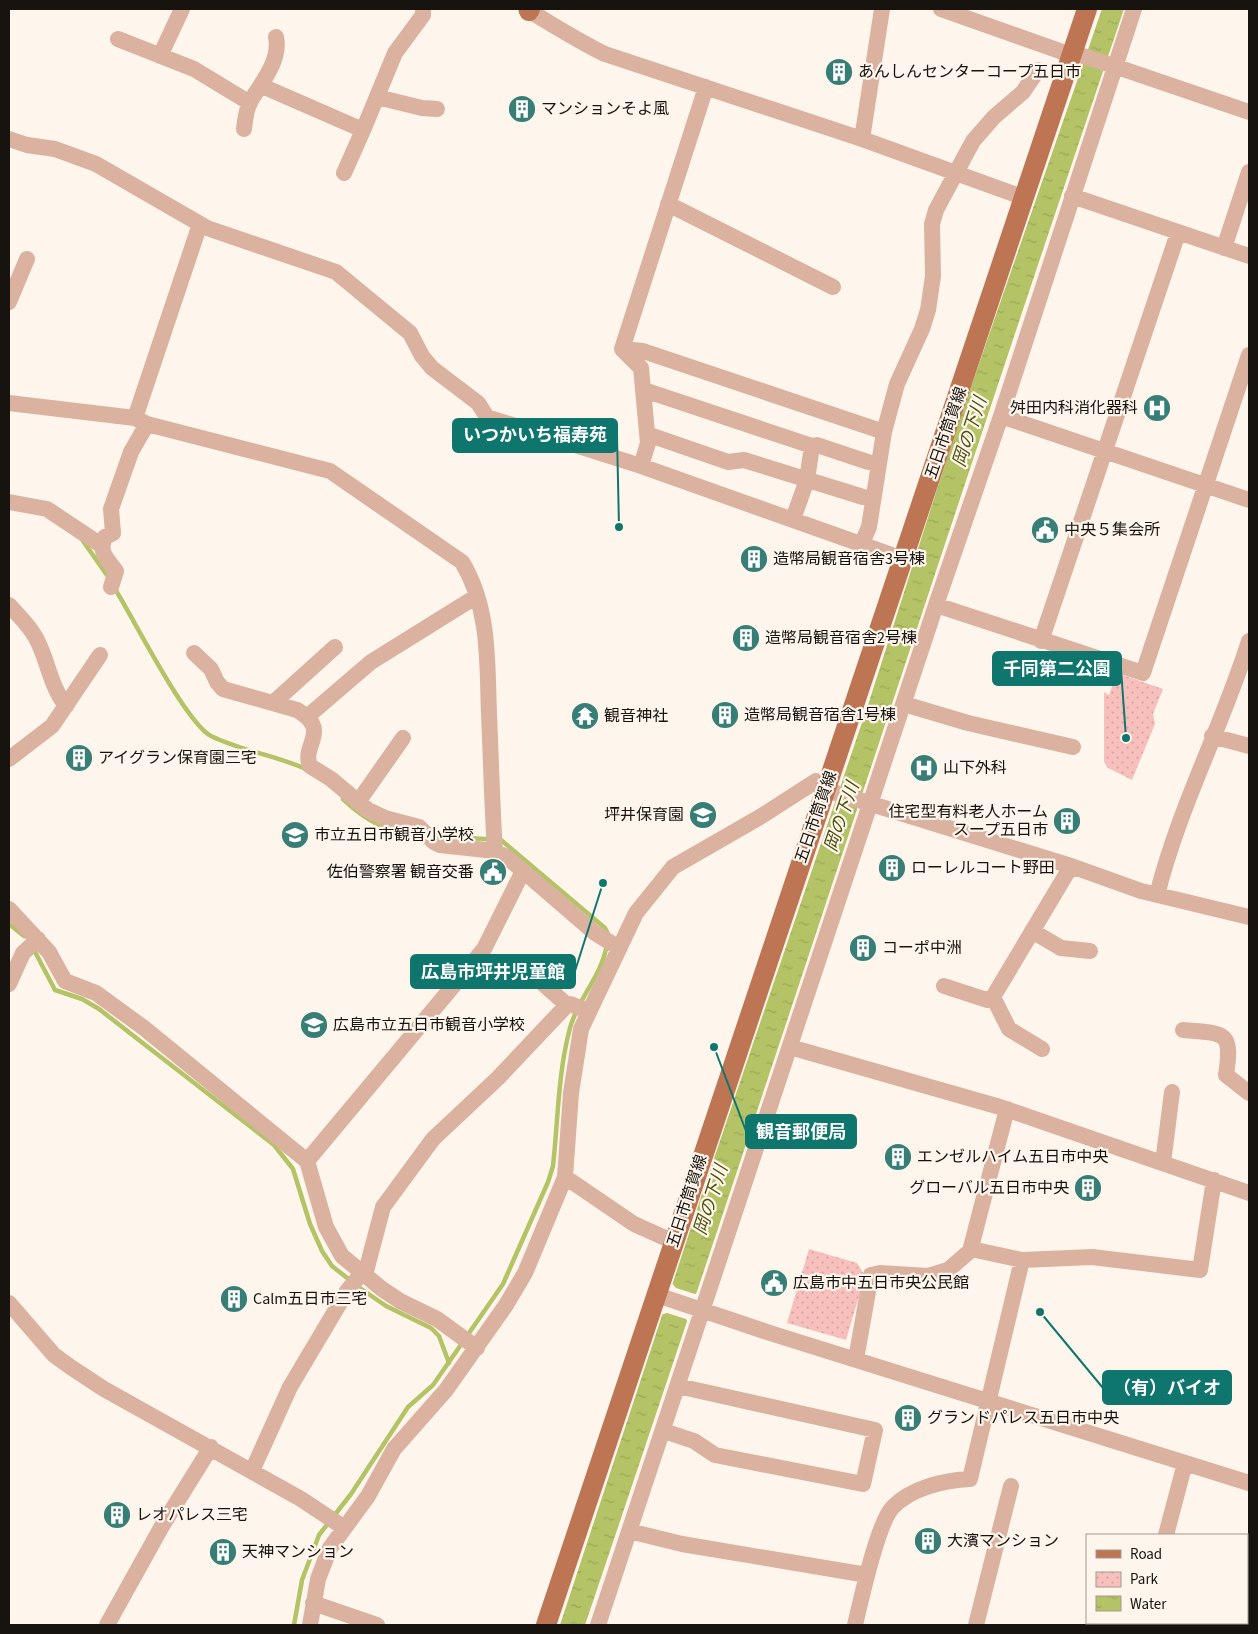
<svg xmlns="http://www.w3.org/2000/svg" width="1258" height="1634" font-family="'Source Sans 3','Noto Sans JP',sans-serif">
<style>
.park{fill:url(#park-dots)}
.water{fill:url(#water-ripples)}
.pier{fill:#fef5ec}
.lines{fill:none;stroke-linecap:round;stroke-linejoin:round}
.stream{stroke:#b4c365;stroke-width:4.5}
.minor{stroke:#dab29f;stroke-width:16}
.major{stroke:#bd7554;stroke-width:20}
.labels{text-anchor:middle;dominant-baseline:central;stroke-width:4.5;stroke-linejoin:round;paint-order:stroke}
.poi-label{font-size:16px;fill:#17130f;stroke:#fef5ec;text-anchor:start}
.street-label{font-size:16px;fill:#17130f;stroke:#fef5ec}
.water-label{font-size:18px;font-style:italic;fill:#4a520b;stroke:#fef5ec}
.leader{fill:none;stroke:#0f766e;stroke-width:2}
.callout-dot{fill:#0f766e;stroke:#fef5ec;stroke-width:2}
.callout{fill:#0f766e;stroke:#0f766e;stroke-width:2}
.callout-label{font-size:18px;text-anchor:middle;font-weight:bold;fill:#fff}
</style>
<defs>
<pattern id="park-dots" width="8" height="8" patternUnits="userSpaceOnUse" patternTransform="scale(1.25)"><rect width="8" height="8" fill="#f8c0bd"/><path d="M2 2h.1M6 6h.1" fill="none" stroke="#d4a4a1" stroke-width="1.8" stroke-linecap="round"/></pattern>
<pattern id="water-ripples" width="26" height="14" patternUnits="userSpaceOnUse" patternTransform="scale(1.25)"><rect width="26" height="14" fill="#b4c365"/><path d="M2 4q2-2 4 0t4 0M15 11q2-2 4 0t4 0" fill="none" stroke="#9aa756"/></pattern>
</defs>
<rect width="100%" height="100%" fill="#fef5ec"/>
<path class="park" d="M1117 673 1163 689 1153 714 1155 724 1132 780 1108 768 1104 762V692L1109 695Z
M809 1249 857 1263 865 1276 846 1340 787 1323Z"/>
<path class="water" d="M1102 9H1124C942 547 767 1087 585 1625H560L704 1188 868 705 955 433Z"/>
<path class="pier" d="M671 1282 676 1288 695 1294 700 1293 689 1324 686 1319 667 1313 660 1315Z"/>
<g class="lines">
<path class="stream" d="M83 541 109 578
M115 589C134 619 185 722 211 736 241 751 275 755 306 769
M343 799C365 820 388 833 419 835
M435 836 501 840 605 928 608 934
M9 924 24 936
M33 948 55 990 82 999 99 1009 274 1145 293 1169 310 1224 322 1251 332 1266 351 1281
M357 1286 386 1306 431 1328 439 1336 449 1363
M294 1625 302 1580 319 1535 351 1494 408 1407 433 1385 503 1284 548 1182 553 1166C558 1121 558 1072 570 1028 578 998 602 976 607 944"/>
<path class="minor" d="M526 9C552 24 578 41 605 54L862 139 1025 198
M941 9 1071 55H1080L1117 67 1249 112
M118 39 194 69 250 103
M160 56 182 9
M262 86 356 127 364 128 395 53 423 15V9
M377 97 422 108 437 109
M244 129C245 120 246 110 250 102 261 83 281 61 276 37
M9 139 27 145 55 149 96 164 207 228 336 272 410 333 422 356 432 368 478 403 487 417 641 466 903 559
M862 139 882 9
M344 173 364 128
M1072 196 1249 256
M668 204 833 287
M1224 248 1249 172
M9 302 27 259
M622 349 643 351 884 432
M644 390 812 446 807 480 793 519
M9 403 135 418 147 424 330 471 462 562C490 608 487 662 489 714 491 759 492 805 495 851L508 858 595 933 619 948
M1001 416 1249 500
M135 418 200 224
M647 434 728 462 744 460 863 497
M812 446 817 445 868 462
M641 466 648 443 641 368 622 349 706 87
M9 502 47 509 101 545
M862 543 869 527 884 432 897 384 922 329 928 310 933 276 932 224 936 210 973 141 994 117 1023 92 1038 70
M111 587 116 571C107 559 98 552 105 537L113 533 111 509 131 452 147 424
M9 605C19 616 29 625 36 638 48 660 50 686 66 706
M936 605 1143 673 1249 355
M1041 641 1178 233
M194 653 211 669 217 682 223 689 297 710C332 730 301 745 310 766L331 779 368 810 385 818 419 827 434 842 440 845 495 851
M273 703 335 647
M904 704 968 723 1073 747
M308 716 371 662 477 596
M1212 736 1249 746
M9 759 52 726 100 655
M358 802 403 738
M1157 895C1179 807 1222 727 1249 641
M9 909 49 952 65 981 96 993 144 1028 307 1161 326 1227 342 1256 382 1289 400 1301 437 1319 477 1348
M1032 931 1061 948 1090 951
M539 980 567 1005
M9 984 23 953 38 939
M944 986 987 1000 993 997 1067 873 1074 867
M993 997 1009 1029 1042 1049
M1183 1030C1224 1034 1233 1029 1226 1075L1249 1093
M790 1047 1000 1107 1249 1193
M307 1161 484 949 523 871
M1163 1163 1172 1092
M565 1177 634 1224 674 1242
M971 1249 1022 1260 1092 1257 1200 1270 1214 1180
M365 1275 383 1207 433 1139 498 1078 567 1005 570 1004 588 1011
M657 1295 770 1333 1249 1483
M9 1303 54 1355 72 1368 104 1389 301 1499 343 1527
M856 1359 871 1275 880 1273 928 1276 948 1270 970 1251 1007 1109
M664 1431 694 1441 715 1455 863 1484 875 1430 678 1386
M252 1471 290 1387 347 1291 362 1273
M629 1531 682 1544 867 1575
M1166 1535 1185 1463
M313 1603 377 1625
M107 1625 162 1526 211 1447
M310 1625 318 1579 330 1548 368 1496 394 1449 446 1390 506 1305 525 1273 565 1177 571 1093 581 1029 636 913 673 867 760 817 816 781 833 792 1074 867 1141 891 1249 917
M598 1625 936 605 1001 416 1134 9
M855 1625C861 1600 877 1525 892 1508 910 1488 945 1480 970 1479L1022 1260
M976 1625 1011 1486
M1142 1625 1143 1623
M1248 1625 1249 1621"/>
<path class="major" d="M529 11 530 9
M546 1625 1087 9"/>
</g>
<defs>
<symbol id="building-disc" viewBox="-11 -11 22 22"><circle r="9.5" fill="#377e77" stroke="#fef5ec"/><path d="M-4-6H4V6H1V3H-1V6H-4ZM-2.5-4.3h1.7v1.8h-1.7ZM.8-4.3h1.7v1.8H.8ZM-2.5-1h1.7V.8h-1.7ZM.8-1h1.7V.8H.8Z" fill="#fff"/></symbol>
<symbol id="hospital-disc" viewBox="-11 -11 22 22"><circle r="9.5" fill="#377e77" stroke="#fef5ec"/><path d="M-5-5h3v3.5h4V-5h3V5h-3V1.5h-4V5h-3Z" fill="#fff"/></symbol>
<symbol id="civic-disc" viewBox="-11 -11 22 22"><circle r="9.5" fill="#377e77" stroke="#fef5ec"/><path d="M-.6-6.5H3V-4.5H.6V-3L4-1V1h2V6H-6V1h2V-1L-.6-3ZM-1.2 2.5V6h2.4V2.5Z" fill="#fff"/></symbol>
<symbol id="temple-disc" viewBox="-11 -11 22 22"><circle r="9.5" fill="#377e77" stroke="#fef5ec"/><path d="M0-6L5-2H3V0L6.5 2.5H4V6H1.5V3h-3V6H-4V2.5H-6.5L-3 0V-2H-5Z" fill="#fff"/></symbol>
<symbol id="school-disc" viewBox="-11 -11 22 22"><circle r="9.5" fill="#377e77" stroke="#fef5ec"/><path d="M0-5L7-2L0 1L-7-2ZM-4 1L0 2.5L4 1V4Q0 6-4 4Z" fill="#fff"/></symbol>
</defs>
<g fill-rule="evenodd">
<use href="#building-disc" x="823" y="56" width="32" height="32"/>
<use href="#building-disc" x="506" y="93" width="32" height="32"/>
<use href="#hospital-disc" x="1141" y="392" width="32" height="32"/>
<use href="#civic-disc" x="1029" y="514" width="32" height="32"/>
<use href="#building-disc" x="738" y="543" width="32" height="32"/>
<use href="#building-disc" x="730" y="622" width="32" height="32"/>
<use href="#building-disc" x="709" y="699" width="32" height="32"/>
<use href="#temple-disc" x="569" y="700" width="32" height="32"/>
<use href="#building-disc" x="63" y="742" width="32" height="32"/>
<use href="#hospital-disc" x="908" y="752" width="32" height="32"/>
<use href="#school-disc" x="687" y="799" width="32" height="32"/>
<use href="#building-disc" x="1051" y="805" width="32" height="32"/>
<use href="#school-disc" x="279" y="819" width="32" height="32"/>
<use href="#building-disc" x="876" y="852" width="32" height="32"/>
<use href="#civic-disc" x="477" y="856" width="32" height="32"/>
<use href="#building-disc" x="847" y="932" width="32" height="32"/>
<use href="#school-disc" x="298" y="1009" width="32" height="32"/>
<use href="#building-disc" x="882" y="1141" width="32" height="32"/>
<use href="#building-disc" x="1072" y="1172" width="32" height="32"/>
<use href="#civic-disc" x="758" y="1267" width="32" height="32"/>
<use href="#building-disc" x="218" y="1283" width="32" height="32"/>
<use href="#building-disc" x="892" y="1402" width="32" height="32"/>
<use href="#building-disc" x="101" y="1499" width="32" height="32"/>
<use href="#building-disc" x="912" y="1525" width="32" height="32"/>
<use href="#building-disc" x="207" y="1536" width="32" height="32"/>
</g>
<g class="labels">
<g class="poi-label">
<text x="858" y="72">あんしんセンターコープ五日市</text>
<text x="541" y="109">マンションそよ風</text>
<text x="1138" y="408" text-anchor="end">舛田内科消化器科</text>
<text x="1064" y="530">中央５集会所</text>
<text x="773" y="559">造幣局観音宿舎3号棟</text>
<text x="765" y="638">造幣局観音宿舎2号棟</text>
<text x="744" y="715">造幣局観音宿舎1号棟</text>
<text x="604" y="716">観音神社</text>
<text x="98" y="758">アイグラン保育園三宅</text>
<text x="943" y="768">山下外科</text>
<text x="1048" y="812" text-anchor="end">住宅型有料老人ホーム<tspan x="1048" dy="18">スープ五日市</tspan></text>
<text x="684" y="815" text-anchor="end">坪井保育園</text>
<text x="314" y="835">市立五日市観音小学校</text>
<text x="911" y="868">ローレルコート野田</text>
<text x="474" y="872" text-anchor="end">佐伯警察署 観音交番</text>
<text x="882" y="948">コーポ中洲</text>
<text x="333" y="1025">広島市立五日市観音小学校</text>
<text x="917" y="1157">エンゼルハイム五日市中央</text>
<text x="1069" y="1188" text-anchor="end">グローバル五日市中央</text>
<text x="793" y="1283">広島市中五日市央公民館</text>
<text x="253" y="1299">Calm五日市三宅</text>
<text x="927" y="1418">グランドパレス五日市中央</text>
<text x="136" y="1515">レオパレス三宅</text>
<text x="947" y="1541">大濱マンション</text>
<text x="242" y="1552">天神マンション</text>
</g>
<g class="street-label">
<text transform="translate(946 433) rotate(-71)">五日市筒賀線</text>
<text transform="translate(816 817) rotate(-71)">五日市筒賀線</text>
<text transform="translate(687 1201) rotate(-72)">五日市筒賀線</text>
</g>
<g class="water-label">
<text transform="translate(970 432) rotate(-72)">岡の下川</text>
<text transform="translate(842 817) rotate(-71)">岡の下川</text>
<text transform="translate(711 1200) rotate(-72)">岡の下川</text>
</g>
</g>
<path class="leader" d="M619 527L617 435M1126 738L1121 669M603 883L575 971M714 1047L746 1131M1040 1312L1103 1388"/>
<g class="callout-dot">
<circle cx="619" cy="527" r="5"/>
<circle cx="1126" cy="738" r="5"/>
<circle cx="603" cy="883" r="5"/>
<circle cx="714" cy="1047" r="5"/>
<circle cx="1040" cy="1312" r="5"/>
</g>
<g class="callout">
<rect x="453" y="419" width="164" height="33" rx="5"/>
<rect x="993" y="652" width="128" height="33" rx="5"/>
<rect x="411" y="955" width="164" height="33" rx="5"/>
<rect x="746" y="1115" width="110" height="33" rx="5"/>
<rect x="1103" y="1371" width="128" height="33" rx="5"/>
</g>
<g class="callout-label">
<text x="535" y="441">いつかいち福寿苑</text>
<text x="1057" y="675">千同第二公園</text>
<text x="493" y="978">広島市坪井児童館</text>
<text x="801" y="1138">観音郵便局</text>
<text x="1167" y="1394">（有）バイオ</text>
</g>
<rect width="1258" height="1634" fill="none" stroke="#17130f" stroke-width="20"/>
<rect x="1086" y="1534" width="162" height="90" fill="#fef5ec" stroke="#a29b94"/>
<rect x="1096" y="1550" width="25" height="8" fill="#bd7554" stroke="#a29b94"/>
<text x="1130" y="1559" font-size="15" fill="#17130f">Road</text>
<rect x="1096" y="1572" width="25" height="15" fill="url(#park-dots)" stroke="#a29b94"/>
<text x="1130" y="1584" font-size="15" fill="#17130f">Park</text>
<rect x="1096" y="1596" width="25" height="15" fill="url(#water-ripples)" stroke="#a29b94"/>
<text x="1130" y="1609" font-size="15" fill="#17130f">Water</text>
</svg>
